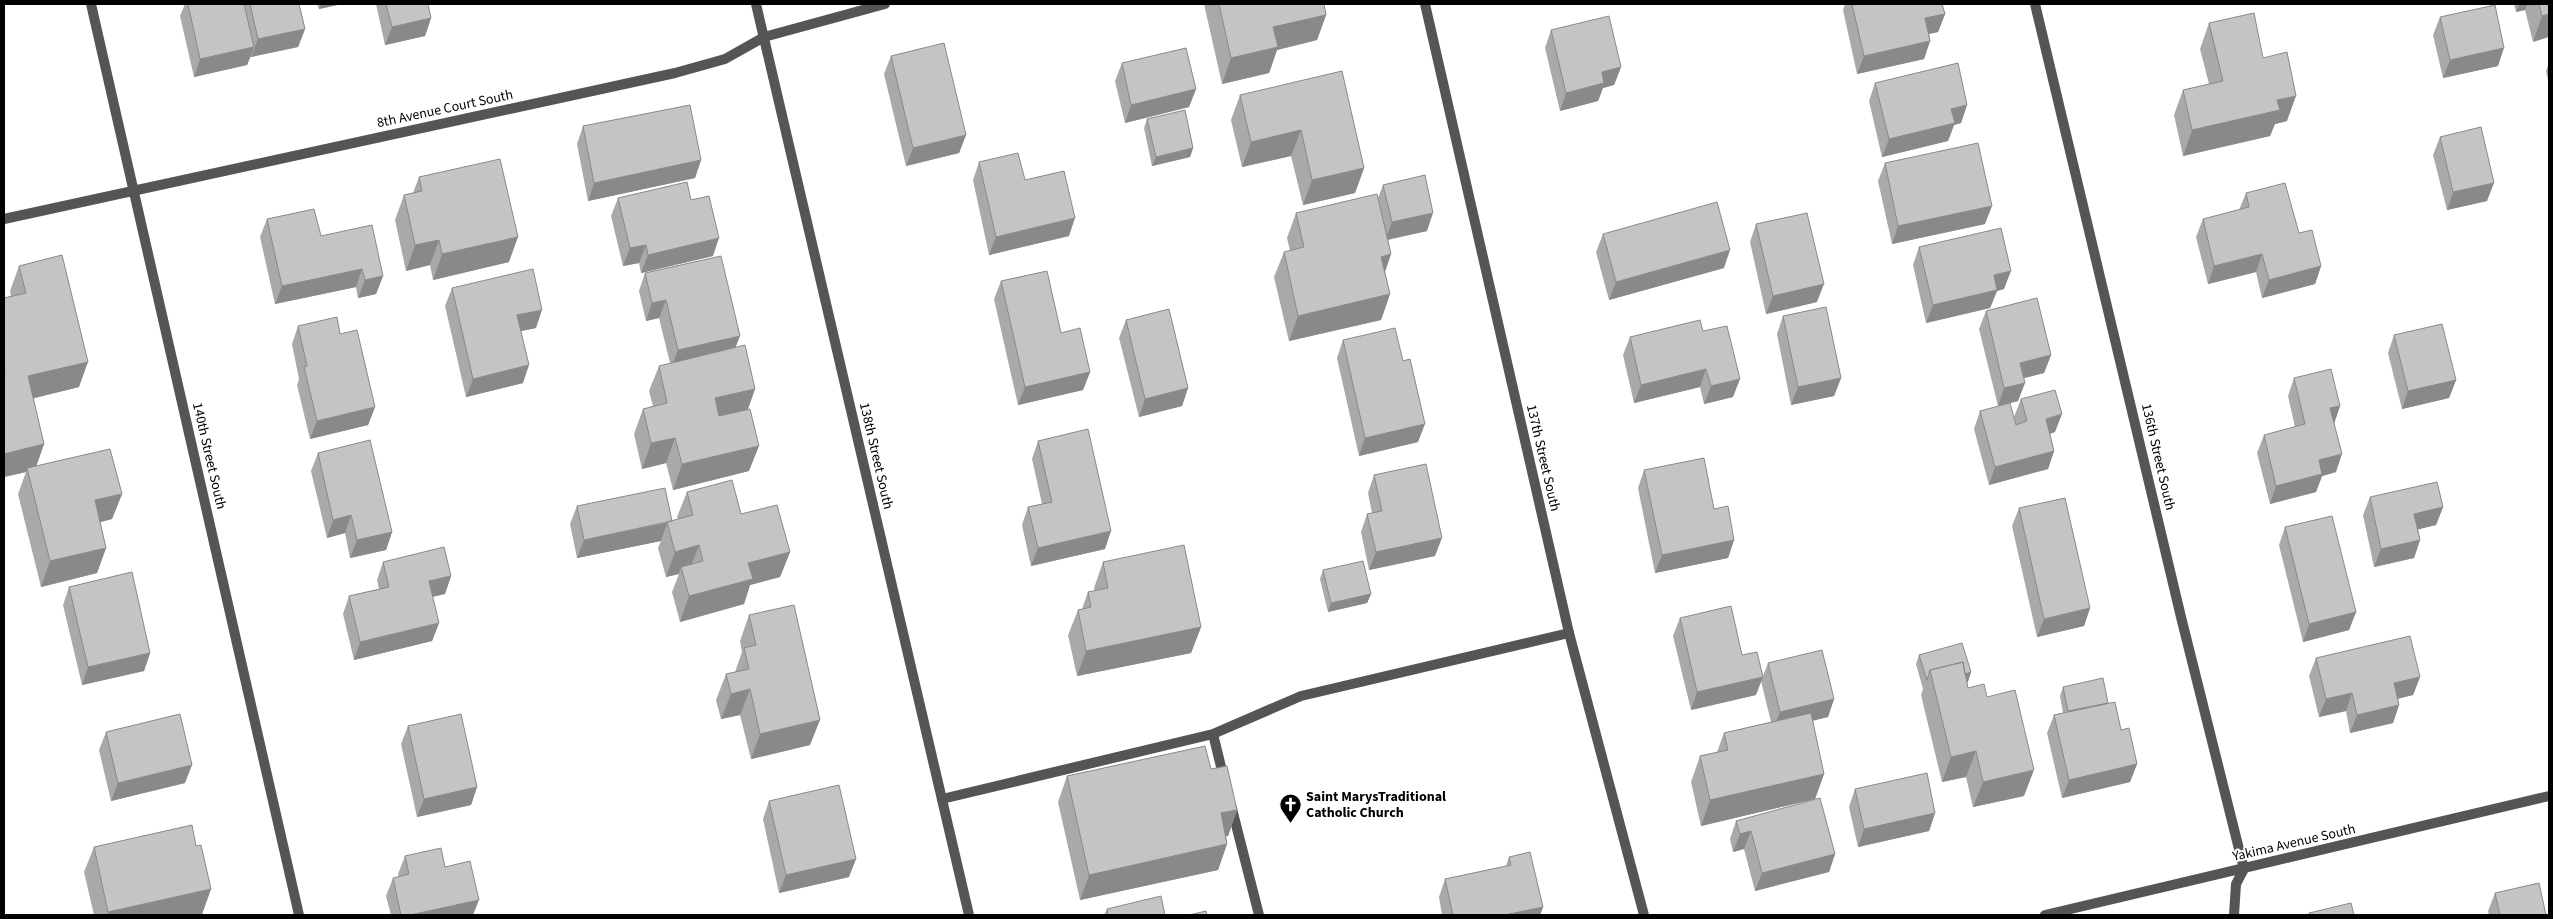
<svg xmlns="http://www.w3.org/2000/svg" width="2553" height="919" font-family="'Source Sans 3',sans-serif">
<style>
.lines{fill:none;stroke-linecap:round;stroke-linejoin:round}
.service{stroke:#555;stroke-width:10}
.minor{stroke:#555;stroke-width:10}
.tertiary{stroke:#555;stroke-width:10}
.wall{fill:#a9a9a9}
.shaded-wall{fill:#898989}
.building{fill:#c4c4c4;stroke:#898989}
.labels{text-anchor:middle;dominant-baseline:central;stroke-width:4;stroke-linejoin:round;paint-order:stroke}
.street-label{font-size:14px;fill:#000;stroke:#fff}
.poi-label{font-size:14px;font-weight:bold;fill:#000;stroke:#fff;text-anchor:start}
</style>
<rect width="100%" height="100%" fill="#fff"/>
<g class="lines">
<path class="service" d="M1213 734 1224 779
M942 799 1213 734 1301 696 1569 633
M1231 805 1259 915"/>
<path class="minor" d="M91 4 299 915
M1425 4 1569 633 1644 915
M2035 4 2181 617 2244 869 2236 884 2234 915
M4 219 675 73 725 59 764 37 885 4
M2045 915 2549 796"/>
<path class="tertiary" d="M756 4 969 915"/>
</g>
<path class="wall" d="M185 4H299L305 29 298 47 251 57V56L247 65 194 77 180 16Z
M317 4H342L319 9Z
M376 4H428L431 18 425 36 385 45Z
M1204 4H1324L1326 15 1317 40 1277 50 1269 73 1222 84Z
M1845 4H1942L1945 14 1938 32 1929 34 1930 41 1924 59 1857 74 1843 10Z
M2514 4H2549L2533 42 2525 10 2516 12Z
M2440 17 2498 66 2443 78 2433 35Z
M2209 23 2263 58 2287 121 2275 124 2270 136 2183 156 2174 115 2183 90 2209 84 2200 49Z
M1551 30 1621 67 1614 85 1603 88 1598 101 1560 111 1545 48Z
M891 56 966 135 959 153 906 166 884 74Z
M1122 63 1196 89 1189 107 1125 123 1115 81Z
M2549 63V84L2546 71Z
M1875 83 1967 105 1961 123 1954 125 1948 141 1882 157 1869 101Z
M1240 95 1364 168 1355 193 1303 205 1291 156 1242 167 1231 120Z
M1147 119 1193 148 1190 157 1152 166 1144 128Z
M583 126 701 160 695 178 588 201 577 144Z
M2440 137 2487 201 2447 210 2433 155Z
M979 162 1025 180 1069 236 989 255 973 180Z
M1885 163 1985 224 1892 244 1878 181Z
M419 177 509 262 433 280 430 265 406 271 395 220 404 195 413 193Z
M1383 185 1427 231 1388 240 1391 254 1385 272 1390 294 1381 320 1289 341 1274 277 1284 252 1290 251 1287 238 1296 213 1378 198Z
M2246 193 2299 233 2321 266 2315 284 2262 298 2256 272 2208 284 2196 237 2203 219 2239 210Z
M618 198 691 200 713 256 641 273 639 263 623 266 611 216Z
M267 219 383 276 376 294 358 298 356 287 275 304 260 237Z
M1756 224 1817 302 1766 314 1750 242Z
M1603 234 1724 268 1609 300 1596 252Z
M1919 247 2004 289 1997 291 1990 308 1926 323 1913 265Z
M19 266 79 387 33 398 44 444 36 466 122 494 112 519 100 522 106 548 97 573 41 587 18 494 26 472 4 477V298L11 296 10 291Z
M645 273 735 347 755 389 748 409 749 471 673 490 666 463 642 469 634 434 643 409 653 406 649 391 659 366 670 363 659 318 646 321 639 291Z
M1001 281 1061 333 1090 372 1083 390 1018 405 994 299Z
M452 288 536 328 521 331 523 383 466 397 445 306Z
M1986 311 2051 355 2044 373 2024 378 2018 401 1998 406 1979 329Z
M1783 316 1841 378 1834 396 1791 405 1777 334Z
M1126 320 1188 388 1182 406 1139 417 1119 338Z
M298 326 340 334 375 407 368 425 310 439 297 385 299 379 292 344Z
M1703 331 1733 397 1704 404 1700 387 1634 403 1623 355 1630 337Z
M2394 335 2456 380 2449 398 2402 409 2388 353Z
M1343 340 1403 361 1418 442 1359 456 1337 358Z
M2294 378 2340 406 2334 423 2336 472 2322 476 2316 492 2270 504 2257 453 2264 435 2295 427 2288 396Z
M2021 399 2055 432 2050 434 2054 451 2048 469 1989 485 1974 429 1980 411 2016 425V424L2014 417Z
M1038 441 1105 549 1031 566 1022 525 1028 507 1042 504 1032 459Z
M318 453 392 532 386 550 350 558 345 533 327 538 311 471Z
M1644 470 1714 509 1734 540 1728 558 1655 573 1638 488Z
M1374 475 1435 556 1369 570 1361 532 1367 514 1372 513 1368 493Z
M687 492 741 514 790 552 780 577 750 585 744 604 680 622 672 592 679 574 666 577 658 548 661 541 577 558 570 524 577 506 672 521 678 519 677 517Z
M2370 497 2443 507 2436 525 2418 529 2420 540 2414 558 2374 567 2363 515Z
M2019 508 2090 608 2084 626 2037 637 2012 526Z
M2285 527 2356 612 2349 630 2303 642 2279 545Z
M383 562 451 576 445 594 432 597 439 623 432 641 354 660 343 614 349 596 379 589 377 580Z
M1103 562 1201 627 1191 653 1077 676 1068 635 1078 610 1082 609 1088 592 1095 591 1094 588Z
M1323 570 1371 594 1367 603 1328 612 1320 579Z
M69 587 150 653 144 671 82 685 63 605Z
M749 615 810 745 751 759 740 715 721 719 716 700 726 674 735 672 742 652 740 641Z
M1680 618 1742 655 1756 695 1691 710 1673 636Z
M1919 655 1971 672 1967 682 1968 688 1987 697 2024 796 1973 807 1966 777 1942 782 1921 695 1923 689 1916 664Z
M2316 658 2420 677 2413 695 2398 699 2399 705 2393 723 2350 733 2346 711 2319 717 2309 676Z
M1768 663 1834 699 1828 717 1812 721 1824 774 1815 799 1701 826 1691 782 1700 756 1717 752 1724 733 1771 722 1761 681Z
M2063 687 2108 703 2137 764 2130 782 2062 798 2047 733 2054 715 2063 713 2060 696Z
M408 726 477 787 471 805 417 817 401 744Z
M106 732 185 783 111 801 99 750Z
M1211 769 1237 810 1228 836H1226L1227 844 1218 870 1080 900 1058 802 1067 776Z
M1855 789 1935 813 1929 831 1858 847 1849 807Z
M769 801 849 877 779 893 763 819Z
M1736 821 1835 854 1829 872 1755 891 1744 849 1733 852 1730 839Z
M196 846 211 889 202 914 197 915H94L84 872 94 847Z
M405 856 445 867 473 915H391L386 896 393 878 399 877 398 874Z
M1509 857 1543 907 1540 915H1442L1439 897 1445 879 1506 866Z
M2495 893 2546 915H2489L2488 911Z
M1107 909 1165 915H1104Z"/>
<path class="shaded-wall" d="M321 4H342L319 9Z
M2519 4H2527L2525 10 2516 12Z
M1945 14 1938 32 1919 36 1925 18Z
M2549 14V37L2533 42 2542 16Z
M1326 15 1317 40 1277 50 1269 73 1222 84 1231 58 1273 27Z
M431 18 425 36 385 45 392 27Z
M305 29 298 47 251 57 258 39Z
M1930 41 1924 59 1857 74 1864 56Z
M254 47 247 65 194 77 200 59Z
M2504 48 2498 66 2443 78 2450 60Z
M1621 67 1614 85 1603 88 1598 101 1560 111 1566 93 1602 72Z
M1196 89 1189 107 1125 123 1131 105Z
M2296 96 2287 121 2275 124 2270 136 2183 156 2192 130 2277 100Z
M1967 105 1961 123 1954 125 1948 141 1882 157 1889 139 1951 109Z
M1301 130 1291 156 1242 167 1251 142Z
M966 135 959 153 906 166 913 148Z
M1193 148 1190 157 1152 166 1156 157Z
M701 160 695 178 588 201 594 183Z
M1364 168 1355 193 1303 205 1312 180Z
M2494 183 2487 201 2447 210 2453 192Z
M1992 206 1985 224 1892 244 1898 226Z
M1433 213 1427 231 1385 240 1392 222Z
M1075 218 1069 236 989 255 996 237Z
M518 237 509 262 433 280 442 254Z
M719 238 713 256 641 273 648 255Z
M439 240 430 265 406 271 415 245Z
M646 245 639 263 623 266 630 248Z
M1730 250 1724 268 1609 300 1616 282Z
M1391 254 1382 280 1381 257Z
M2262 254 2256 272 2208 284 2214 266Z
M2321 266 2315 284 2262 298 2269 280Z
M362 269 356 287 275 304 282 286Z
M2011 271 2004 289 1997 291 1990 308 1926 323 1933 305 1994 275Z
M383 276 376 294 358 298 365 280Z
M1824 284 1817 302 1766 314 1773 296Z
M1390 294 1381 320 1289 341 1298 316Z
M666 300 659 318 646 321 652 303Z
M542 310 536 328 511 333 517 315Z
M740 336 733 354 671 368 678 350Z
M2051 355 2044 373 2013 381 2020 363Z
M88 362 79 387 19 402 28 376Z
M529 365 523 383 466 397 473 379Z
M1706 369 1700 387 1634 403 1641 385Z
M1090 372 1083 390 1018 405 1025 387Z
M1841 378 1834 396 1791 405 1798 387Z
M1740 379 1733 397 1704 404 1711 386Z
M2456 380 2449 398 2402 409 2408 391Z
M2025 383 2018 401 1998 406 2004 388Z
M1188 388 1182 406 1139 417 1145 399Z
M755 389 746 414 705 424 715 398Z
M2340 406 2334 424 2330 408Z
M375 407 368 425 310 439 317 421Z
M2062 414 2055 432 2039 437 2046 419Z
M1425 424 1418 442 1359 456 1365 438Z
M675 438 666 463 642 469 651 443Z
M44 444 35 470 27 468 26 472 4 477V454Z
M759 446 749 471 673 490 682 464Z
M2054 451 2048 469 1989 485 1995 467Z
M2342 454 2336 472 2322 476 2316 492 2270 504 2276 486 2319 460Z
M122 494 112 519 86 526 95 500Z
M2443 507 2436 525 2408 532 2414 514Z
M351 515 345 533 327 538 333 520Z
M667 523 661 541 577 558 584 540Z
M1111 531 1105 549 1031 566 1038 548Z
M392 532 386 550 350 558 357 540Z
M1442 538 1435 556 1369 570 1376 552Z
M1734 540 1728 558 1655 573 1662 555Z
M2420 540 2414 558 2374 567 2381 549Z
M699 545 689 571 681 567 679 574 666 577 675 552Z
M106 548 97 573 41 587 50 561Z
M790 552 780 577 750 585 744 604 680 622 689 596 748 563Z
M451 576 445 594 422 599 429 581Z
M1371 594 1367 603 1328 612 1331 603Z
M2090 608 2084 626 2037 637 2044 619Z
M2356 612 2349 630 2303 642 2309 624Z
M439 623 432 641 354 660 360 642Z
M1201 627 1191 653 1077 676 1086 651Z
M150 653 144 671 82 685 88 667Z
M1971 672 1968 682 1935 690 1933 683Z
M1763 677 1756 695 1691 710 1697 692Z
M2420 677 2413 695 2387 701 2394 683Z
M750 689 740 715 721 719 731 694Z
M2352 693 2346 711 2319 717 2326 699Z
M1834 699 1828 717 1773 730 1780 712Z
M2399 705 2393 723 2350 733 2357 715Z
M820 720 810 745 751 759 760 734Z
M1976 751 1966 777 1942 782 1951 757Z
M2137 764 2130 782 2062 798 2069 780Z
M192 765 185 783 111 801 118 783Z
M2034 770 2024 796 1973 807 1983 782Z
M1824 774 1815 799 1701 826 1710 800Z
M477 787 471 805 417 817 424 799Z
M1237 810 1228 836 1212 839 1221 813Z
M1935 813 1929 831 1858 847 1864 829Z
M1751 831 1744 849 1733 852 1740 834Z
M1227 844 1218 870 1080 900 1089 875Z
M1835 854 1829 872 1755 891 1762 873Z
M856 859 849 877 779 893 786 875Z
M211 889 202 914 197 915H107L108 912Z
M479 900 473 915H410Z
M1543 907 1540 915H1505Z"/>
<path class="building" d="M188 4H244L254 47 200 59Z
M250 4H299L305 29 258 39Z
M386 4H428L431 18 392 27Z
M1219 4H1324L1326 15 1273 27 1278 47 1231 58Z
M1852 4H1942L1945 14 1925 18 1930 41 1864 56Z
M2539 4H2549V14L2542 16Z
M2495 5 2504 48 2450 60 2440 17Z
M2254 13 2263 58 2287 52 2296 96 2277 100 2280 110 2192 130 2183 90 2223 81 2209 23Z
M1609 16 1621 67 1602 72 1604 83 1566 93 1551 30Z
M944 43 966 135 913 148 891 56Z
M1186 48 1196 89 1131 105 1122 63Z
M1958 63 1967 105 1951 109 1955 123 1889 139 1875 83Z
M1342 71 1364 168 1312 180 1301 130 1251 142 1240 95Z
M690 105 701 160 594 183 583 126Z
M1185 110 1193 148 1156 157 1147 119Z
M2481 127 2494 183 2453 192 2440 137Z
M1978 143 1992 206 1898 226 1885 163Z
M1018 153 1025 180 1064 171 1075 218 996 237 979 162Z
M500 159 518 237 442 254 439 240 415 245 404 195 422 191 419 177Z
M1425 175 1433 213 1392 222 1383 185Z
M687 182 691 200 709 196 719 238 648 255 646 245 630 248 618 198Z
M2285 183 2299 233 2312 230 2321 266 2269 280 2262 254 2214 266 2203 219 2249 207 2246 193Z
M1377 194 1391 254 1381 257 1390 294 1298 316 1284 252 1304 247 1296 213Z
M1717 202 1730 250 1616 282 1603 234Z
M314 209 321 236 372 225 383 276 365 280 362 269 282 286 267 219Z
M1807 213 1824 284 1773 296 1756 224Z
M2001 228 2011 271 1994 275 1997 290 1933 305 1919 247Z
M62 255 88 362 28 376 44 444 4 454V375L5 374 4 368V298L26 293 19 266Z
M721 256 740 336 678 350 666 300 652 303 645 273Z
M533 269 542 310 517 315 529 365 473 379 452 288Z
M1047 271 1061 333 1080 328 1090 372 1025 387 1001 281Z
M2037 298 2051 355 2020 363 2025 383 2004 388 1986 311Z
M1826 307 1841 378 1798 387 1783 316Z
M1169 309 1188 388 1145 399 1126 320Z
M337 317 340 334 357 330 375 407 317 421 304 367 307 366 298 326Z
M1700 320 1703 331 1727 326 1740 379 1711 386 1706 369 1641 385 1630 337Z
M2442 324 2456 380 2408 391 2394 335Z
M1395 328 1403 361 1410 359 1425 424 1365 438 1343 340Z
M745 345 755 389 715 398 719 416 750 409 759 446 682 464 675 438 651 443 643 409 667 403 659 366Z
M2331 369 2340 406 2330 408 2342 454 2319 460 2322 474 2276 486 2264 435 2305 424 2294 378Z
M2055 390 2062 414 2046 419 2054 451 1995 467 1980 411 2010 403 2016 425 2027 421 2021 399Z
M1088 429 1111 531 1038 548 1028 507 1052 502 1038 441Z
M370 440 392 532 357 540 351 515 333 520 318 453Z
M110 449 122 494 95 500 106 548 50 561 27 468Z
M1704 458 1714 509 1728 506 1734 540 1662 555 1644 470Z
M1426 464 1442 538 1376 552 1367 514 1382 511 1374 475Z
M732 480 741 514 777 505 790 552 748 563 753 579 689 596 681 567 703 561 699 545 675 552 667 522 693 515 687 492Z
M2437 482 2443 507 2414 514 2420 540 2381 549 2370 497Z
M665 488 672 521 584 540 577 506Z
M2065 498 2090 608 2044 619 2019 508Z
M2332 516 2356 612 2309 624 2285 527Z
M1184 545 1201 627 1086 651 1078 610 1091 607 1088 592 1108 588 1103 562Z
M444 547 451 576 429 581 439 623 360 642 349 596 389 587 383 562Z
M1363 561 1371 594 1331 603 1323 570Z
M132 572 150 653 88 667 69 587Z
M794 605 820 720 760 734 750 689 731 694 726 674 749 669 744 648 756 645 749 615Z
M1731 606 1742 655 1757 652 1763 677 1697 692 1680 618Z
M2410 636 2420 677 2394 683 2399 705 2357 715 2352 693 2326 699 2316 658Z
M1962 643 1971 672 1965 674 1963 662 1930 670 1927 680 1919 655Z
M1822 650 1834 699 1780 712 1768 663Z
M1963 662 1968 688 1984 684 1987 697 2015 690 2034 770 1983 782 1976 751 1951 757 1930 670Z
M2103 678 2108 703 2068 711 2063 687Z
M2115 702 2121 730 2129 728 2137 764 2069 780 2054 715Z
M1811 713 1824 774 1710 800 1700 756 1728 750 1724 733Z
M180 714 192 765 118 783 106 732Z
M461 714 477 787 424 799 408 726Z
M1205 746 1211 769 1227 766 1237 810 1221 813 1227 844 1089 875 1067 776Z
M1927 773 1935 813 1864 829 1855 789Z
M839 785 856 859 786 875 769 801Z
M1820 798 1835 854 1762 873 1751 831 1740 834 1736 821Z
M192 825 196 846 201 845 211 889 108 912 94 847Z
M441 848 445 867 470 861 479 900 410 915H401L393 878 409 874 405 856Z
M1530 852 1543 907 1505 915H1453L1445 879 1511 865 1509 857Z
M2539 883 2546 915H2500L2495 893Z
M1161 896 1165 915H1108L1107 909Z
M2351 903 2354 915H2309V913Z
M1206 911 1207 915H1189Z"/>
<defs>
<symbol id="church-pin" viewBox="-11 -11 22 30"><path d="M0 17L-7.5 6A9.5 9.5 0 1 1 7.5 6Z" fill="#000" stroke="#fff"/><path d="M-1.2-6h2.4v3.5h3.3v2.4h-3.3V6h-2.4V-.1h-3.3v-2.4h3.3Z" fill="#fff"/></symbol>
</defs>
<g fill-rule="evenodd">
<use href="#church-pin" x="1278" y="792" width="25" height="34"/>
</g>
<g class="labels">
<g class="street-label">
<text transform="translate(445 109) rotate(-12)">8th Avenue Court South</text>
<text transform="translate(209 456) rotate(77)">140th Street South</text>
<text transform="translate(876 456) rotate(77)">138th Street South</text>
<text transform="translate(2158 457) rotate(77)">136th Street South</text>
<text transform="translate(1543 458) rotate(77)">137th Street South</text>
<text transform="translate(2294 843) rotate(-13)">Yakima Avenue South</text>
</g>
<g class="poi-label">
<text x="1306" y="797">Saint MarysTraditional<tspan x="1306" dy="16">Catholic Church</tspan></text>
</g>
</g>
<rect width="2553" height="919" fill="none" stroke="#000000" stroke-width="10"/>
</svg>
